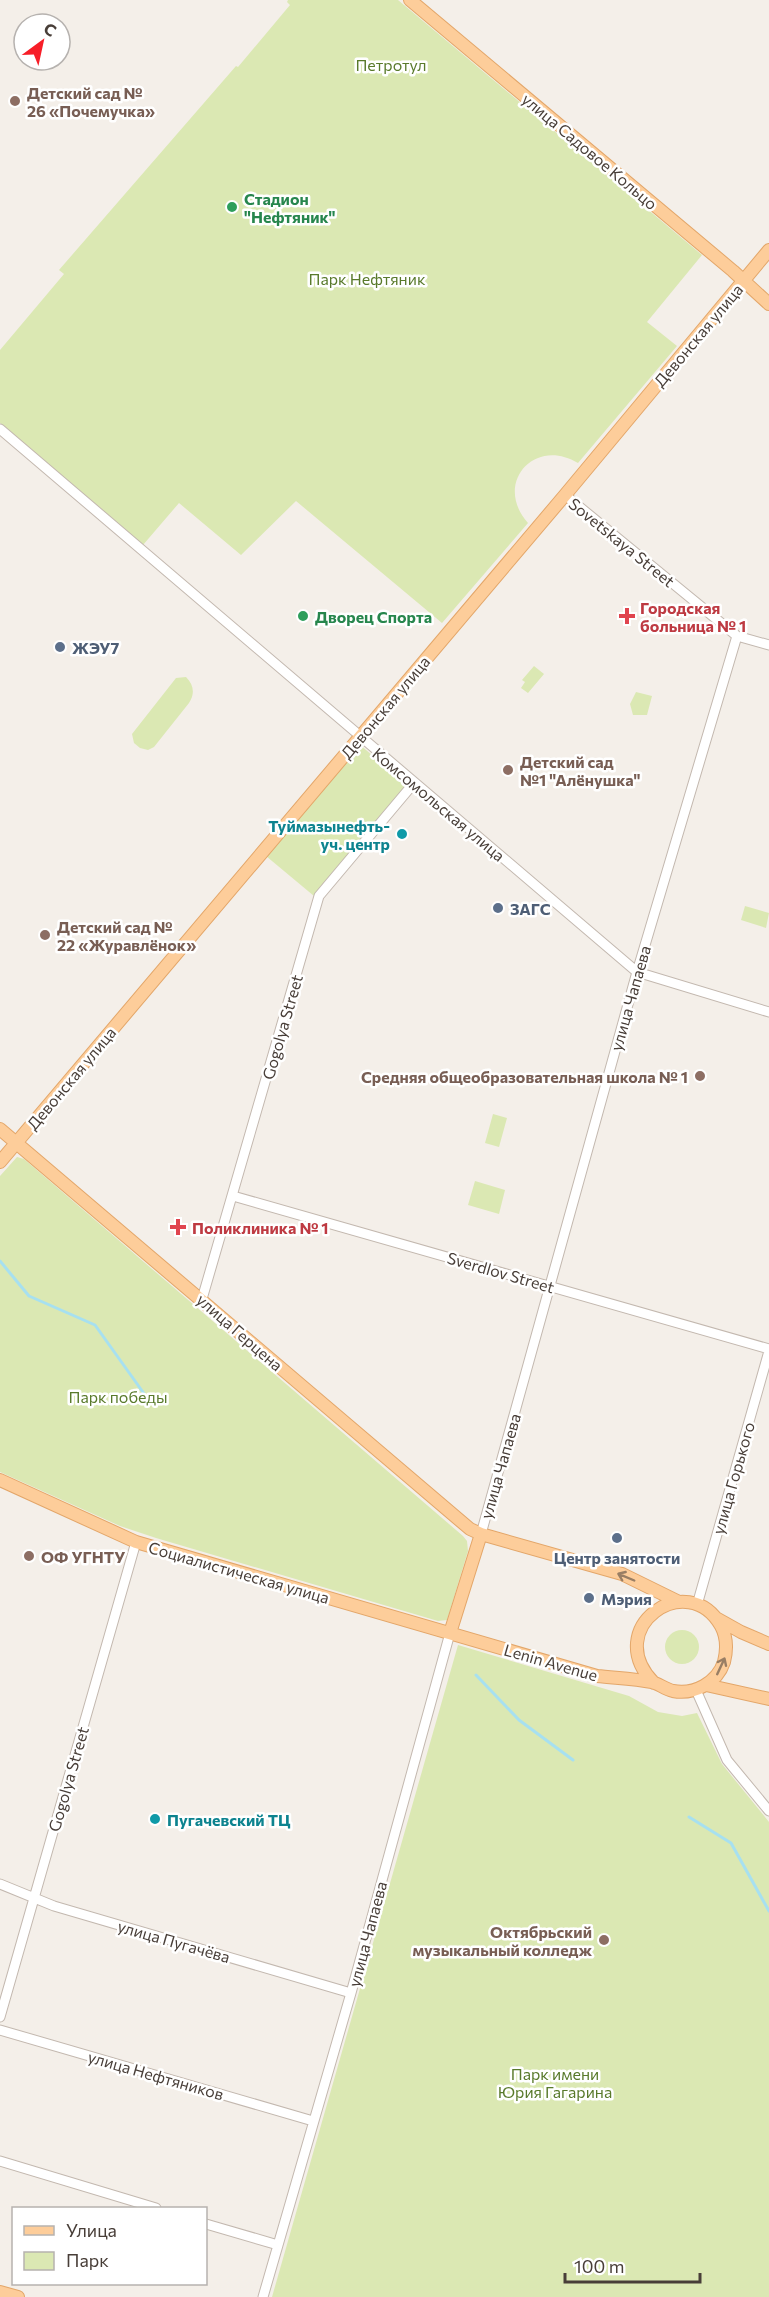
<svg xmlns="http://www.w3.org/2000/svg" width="769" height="2297" font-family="Commissioner,sans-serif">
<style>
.green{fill:#dbe8b3}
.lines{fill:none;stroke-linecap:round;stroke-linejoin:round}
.stream{stroke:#a7e0f0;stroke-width:3}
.minor-casing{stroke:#c3b8af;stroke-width:11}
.major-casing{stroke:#e3a669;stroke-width:14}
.minor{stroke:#fff;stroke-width:9}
.major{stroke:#fdcd9a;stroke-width:12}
.oneway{stroke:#997e64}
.education-dot{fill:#8d6e63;stroke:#fff;stroke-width:2}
.leisure-dot{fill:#2e9e5b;stroke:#fff;stroke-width:2}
.health-dot{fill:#e0444e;stroke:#fff;stroke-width:2}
.service-dot{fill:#5c6f8a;stroke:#fff;stroke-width:2}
.culture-dot{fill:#0f9aa8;stroke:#fff;stroke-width:2}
.labels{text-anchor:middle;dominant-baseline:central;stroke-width:5;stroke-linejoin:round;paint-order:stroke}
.park-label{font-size:16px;fill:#597a2b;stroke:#fff}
.education-label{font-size:16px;font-weight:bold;fill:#785e54;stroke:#fff;text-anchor:start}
.street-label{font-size:16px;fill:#483e38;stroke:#fff}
.leisure-label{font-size:16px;font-weight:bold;fill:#27864d;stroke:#fff;text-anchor:start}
.health-label{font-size:16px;font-weight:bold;fill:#be3a42;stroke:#fff;text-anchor:start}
.service-label{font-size:16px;font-weight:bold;fill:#4e5e75;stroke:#fff;text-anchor:start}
.culture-label{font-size:16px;font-weight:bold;fill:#0d838f;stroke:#fff;text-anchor:end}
</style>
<rect width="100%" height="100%" fill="#f4efe9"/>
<path class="green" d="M288 0H398L702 255 647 322 677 346 578 463C534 436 493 484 528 523L442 623 296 501 241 555 179 503 143 545 0 423V350L64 274 59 270 236 66 238 67 290 5 287 2Z
M534 666 544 674 528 693 521 688 525 682 522 680Z
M186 677C194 685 195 694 189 703L154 747 148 750 140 748 134 743 132 734 176 678Z
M636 692 652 696 647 715H633L630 704Z
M359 744 407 785 314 896 266 856Z
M745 906 769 913 766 928 741 920Z
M493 1114 507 1118 499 1147 485 1143Z
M17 1157 24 1159 463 1536 467 1541 468 1551 447 1620 438 1621 156 1538 120 1526 0 1472V1176Z
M475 1181 505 1190 499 1214 468 1205Z
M665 1647a17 17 0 1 1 34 0a17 17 0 1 1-34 0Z
M458 1645 629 1696 658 1712 682 1716 697 1713 722 1764 769 1822V2297H272Z"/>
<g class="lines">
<path class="stream" d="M0 1261 29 1296 95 1325 150 1402
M476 1675 519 1720 573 1760
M689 1817 731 1843 769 1911"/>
<defs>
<path id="minor" d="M0 429 637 972 769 1012
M565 495 737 636 769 645
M233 1196 769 1349
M202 1299 319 896 414 783
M481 1534 637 972 737 636
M697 1605 769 1351
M696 1690 727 1760 769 1811
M0 1884 54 1906 351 1993
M0 2017 136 1542
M0 2030 313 2121
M0 2161 156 2208
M206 2224 278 2245
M263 2297 351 1993 450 1633"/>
<path id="major" d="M410 0 733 271 769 304
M0 1129 470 1529 481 1534 622 1574 679 1602
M0 1162 565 495 769 250
M0 1480 136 1542 597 1676C615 1678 634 1679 652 1682 659 1684 665 1689 673 1691 694 1695 717 1683 724 1662 727 1650 727 1637 721 1626 688 1567 600 1628 654 1683
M716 1618 741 1632 769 1644
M450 1633 481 1534
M706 1685 769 1699
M0 2292 18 2297"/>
</defs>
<use href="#minor" class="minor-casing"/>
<use href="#major" class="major-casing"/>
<use href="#minor" class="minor"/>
<use href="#major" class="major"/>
</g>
<defs><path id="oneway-shaft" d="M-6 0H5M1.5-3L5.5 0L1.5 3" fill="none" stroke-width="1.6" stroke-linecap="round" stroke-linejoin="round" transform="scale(1.5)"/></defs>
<g class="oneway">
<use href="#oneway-shaft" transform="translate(626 1577) rotate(-157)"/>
<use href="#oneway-shaft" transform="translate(721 1666) rotate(-65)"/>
</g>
<g class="education-dot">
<circle cx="15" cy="101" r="6"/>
<circle cx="508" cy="770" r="6"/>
<circle cx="45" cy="935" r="6"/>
<circle cx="700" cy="1076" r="6"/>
<circle cx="29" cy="1556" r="6"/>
<circle cx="604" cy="1940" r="6"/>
</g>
<g class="leisure-dot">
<circle cx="232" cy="207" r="6"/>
<circle cx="303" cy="616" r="6"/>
</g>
<g class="health-dot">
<path d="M624 607h6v6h6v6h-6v6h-6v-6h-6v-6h6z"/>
<path d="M175 1218h6v6h6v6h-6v6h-6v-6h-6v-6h6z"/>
</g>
<g class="service-dot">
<circle cx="60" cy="647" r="6"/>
<circle cx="498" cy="908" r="6"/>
<circle cx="617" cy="1538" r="6"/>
<circle cx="589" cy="1598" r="6"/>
</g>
<g class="culture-dot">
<circle cx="402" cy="834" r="6"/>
<circle cx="155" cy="1819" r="6"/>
</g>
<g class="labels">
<g class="park-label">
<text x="391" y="64">Петротул</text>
<text x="367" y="278">Парк Нефтяник</text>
<text x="118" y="1396">Парк победы</text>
<text x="555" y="2073">Парк имени<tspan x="555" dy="18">Юрия Гагарина</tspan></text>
</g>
<g class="education-label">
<text x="27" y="92">Детский сад №<tspan x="27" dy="18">26 «Почемучка»</tspan></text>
<text x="520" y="761">Детский сад<tspan x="520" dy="18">№1 "Алёнушка"</tspan></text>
<text x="57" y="926">Детский сад №<tspan x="57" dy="18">22 «Журавлёнок»</tspan></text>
<text x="688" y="1076" text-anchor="end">Средняя общеобразовательная школа № 1</text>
<text x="41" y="1556">ОФ УГНТУ</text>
<text x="592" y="1931" text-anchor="end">Октябрьский<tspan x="592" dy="18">музыкальный колледж</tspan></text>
</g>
<g class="street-label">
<text transform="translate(590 151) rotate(40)">улица Садовое Кольцо</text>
<text transform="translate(698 335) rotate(-50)">Девонская улица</text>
<text transform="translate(622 542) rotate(39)">Sovetskaya Street</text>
<text transform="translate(385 707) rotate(-50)">Девонская улица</text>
<text transform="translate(439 804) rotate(40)">Комсомольская улица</text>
<text transform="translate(630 998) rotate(-74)">улица Чапаева</text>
<text transform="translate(282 1027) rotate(-74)">Gogolya Street</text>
<text transform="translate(71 1078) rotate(-50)">Девонская улица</text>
<text transform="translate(501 1272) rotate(16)">Sverdlov Street</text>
<text transform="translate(240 1332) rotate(41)">улица Герцена</text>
<text transform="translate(500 1466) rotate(-74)">улица Чапаева</text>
<text transform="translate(733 1478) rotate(-74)">улица Горького</text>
<text transform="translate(239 1572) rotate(16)">Социалистическая улица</text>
<text transform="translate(551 1662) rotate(16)">Lenin Avenue</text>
<text transform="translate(68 1779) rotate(-74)">Gogolya Street</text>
<text transform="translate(367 1934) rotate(-75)">улица Чапаева</text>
<text transform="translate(174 1941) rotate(16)">улица Пугачёва</text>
<text transform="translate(156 2075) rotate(16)">улица Нефтяников</text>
</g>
<g class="leisure-label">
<text x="244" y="198">Стадион<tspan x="244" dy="18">"Нефтяник"</tspan></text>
<text x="315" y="616">Дворец Спорта</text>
</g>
<g class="health-label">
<text x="640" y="607">Городская<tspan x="640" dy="18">больница № 1</tspan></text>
<text x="192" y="1227">Поликлиника № 1</text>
</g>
<g class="service-label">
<text x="72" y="647">ЖЭУ7</text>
<text x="510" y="908">ЗАГС</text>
<text x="617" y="1557" text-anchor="middle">Центр занятости</text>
<text x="601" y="1598">Мэрия</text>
</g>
<g class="culture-label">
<text x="390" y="825">Туймазынефть-<tspan x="390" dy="18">уч. центр</tspan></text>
<text x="167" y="1819" text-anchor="start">Пугачевский ТЦ</text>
</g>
</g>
<rect x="12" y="2207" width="195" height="78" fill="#ffffff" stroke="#b6b2af" stroke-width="1.5"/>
<rect x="24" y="2226" width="30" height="9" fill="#fdcd9a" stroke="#b6b2af" stroke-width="1.5"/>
<text x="66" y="2237" font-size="18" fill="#483e38">Улица</text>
<rect x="24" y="2252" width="30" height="18" fill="#dbe8b3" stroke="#b6b2af" stroke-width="1.5"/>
<text x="66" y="2267" font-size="18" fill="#483e38">Парк</text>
<g transform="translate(42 42) rotate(33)"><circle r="28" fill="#ffffff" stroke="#b6b2af" stroke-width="1.5"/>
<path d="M0-4.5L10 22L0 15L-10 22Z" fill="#f71e28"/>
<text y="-9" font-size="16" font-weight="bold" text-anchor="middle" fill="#483e38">С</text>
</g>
<path d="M565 2273v9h135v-9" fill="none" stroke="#483e38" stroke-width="3"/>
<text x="574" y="2273" font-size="18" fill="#483e38" stroke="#ffffff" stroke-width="4.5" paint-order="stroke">100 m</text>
</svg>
